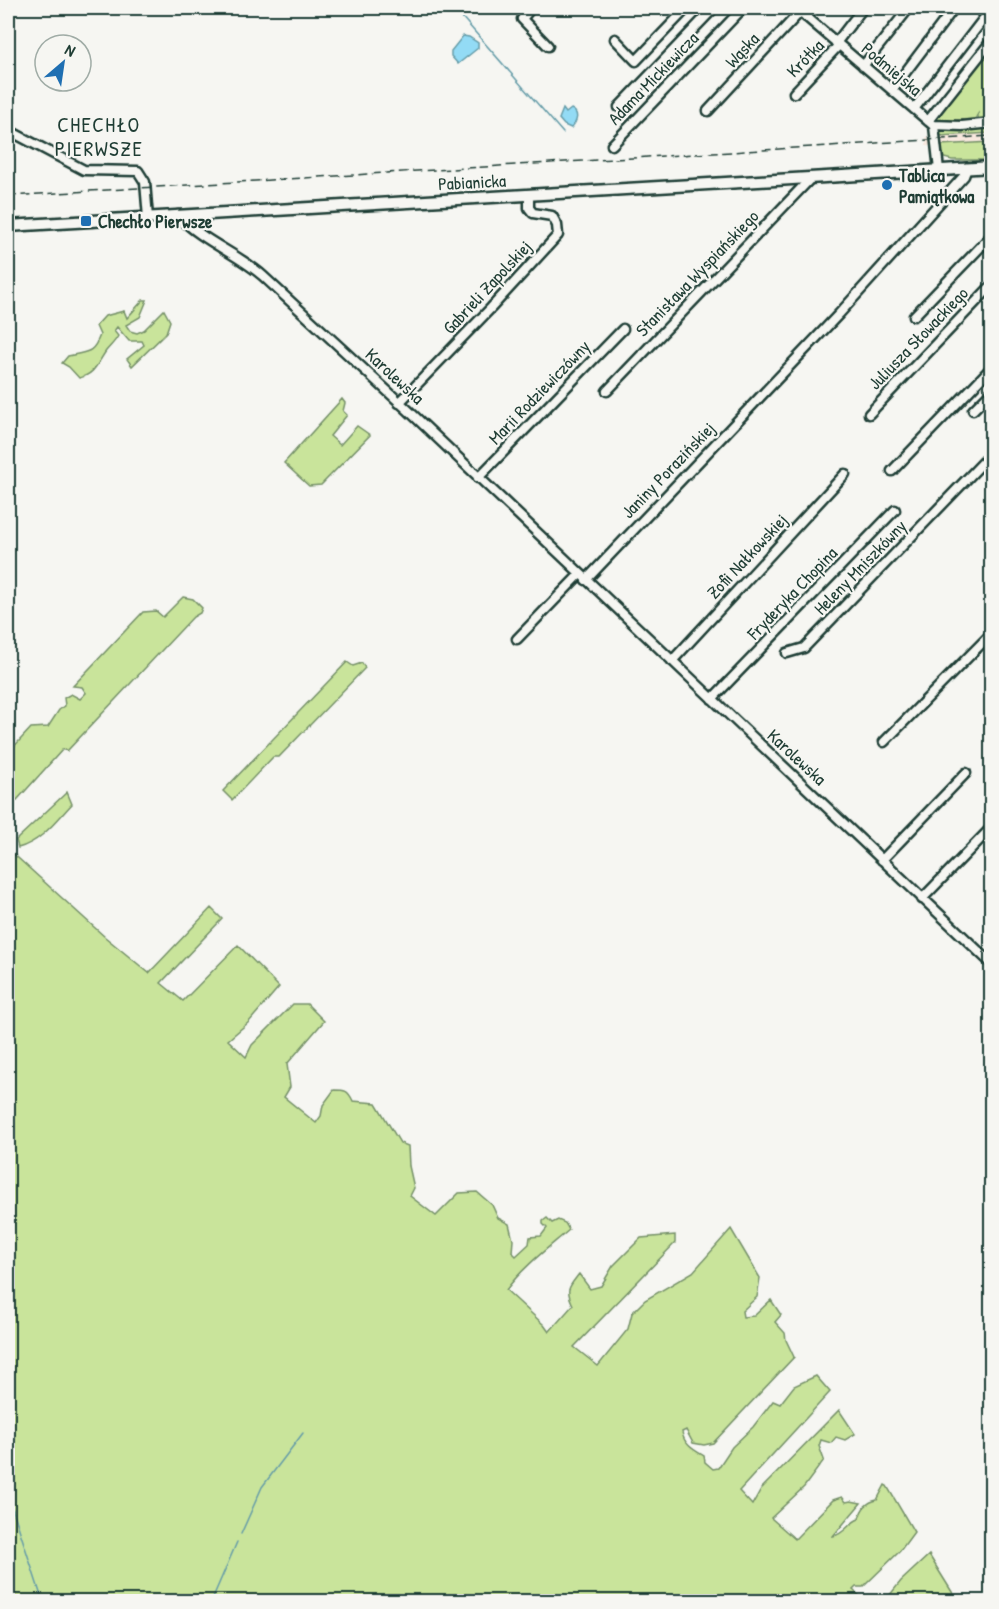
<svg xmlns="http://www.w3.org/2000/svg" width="999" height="1609" font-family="'Patrick Hand',sans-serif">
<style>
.built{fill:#f8e8de}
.green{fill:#c9e49b;stroke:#749068;stroke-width:1.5}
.water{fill:#93dbf5;stroke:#659ca8;stroke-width:1.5}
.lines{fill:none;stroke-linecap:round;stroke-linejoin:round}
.stream{stroke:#659ca8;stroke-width:1.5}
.minor-casing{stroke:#1f3d34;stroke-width:13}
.major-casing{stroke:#1f3d34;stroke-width:15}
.minor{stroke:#f6f6f2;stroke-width:8}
.major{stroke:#f6f6f2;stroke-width:10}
.rail{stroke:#1f3d34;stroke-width:1.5;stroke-dasharray:9 4.5;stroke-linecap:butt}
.poi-dot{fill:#1f6fb2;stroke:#f6f6f2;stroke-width:2}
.labels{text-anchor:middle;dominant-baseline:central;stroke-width:4.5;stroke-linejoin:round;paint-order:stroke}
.street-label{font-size:18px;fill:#1f3d34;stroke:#f6f6f2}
.poi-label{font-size:18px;font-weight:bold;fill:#1f3d34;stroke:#f6f6f2;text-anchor:start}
.quarter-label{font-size:21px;letter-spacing:1.5px;fill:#1f3d34;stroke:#f6f6f2}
</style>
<rect width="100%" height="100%" fill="#f6f6f2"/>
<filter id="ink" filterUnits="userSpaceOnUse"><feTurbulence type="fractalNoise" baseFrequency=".0167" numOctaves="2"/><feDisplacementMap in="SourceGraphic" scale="12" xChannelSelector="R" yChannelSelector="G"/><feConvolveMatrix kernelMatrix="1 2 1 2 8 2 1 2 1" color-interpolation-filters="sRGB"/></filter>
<g filter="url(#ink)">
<path class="built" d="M991 129V150L952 145 926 146V137Z"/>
<path class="green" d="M991 45V118L978 121V114L975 119 945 121 935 119Z
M991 126V133L939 136 942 129Z
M991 142V160H952L944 158 940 145Z
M143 300H147L140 317 126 325 130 331 137 333 144 330 164 310 170 321 166 333 132 366 127 359 144 345 142 341H129L117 327 114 331 118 336C115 342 110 346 106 351 97 364 95 374 79 378L69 367 62 363 68 356C86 351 92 356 100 335L96 326 105 316 124 311 127 318Z
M342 399 345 403 343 411 347 415 330 436 340 445 357 426 370 435 321 485 309 486 284 463Z
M183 597 193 599 202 608 200 613 193 617 67 751 63 749 8 810V753L31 728 48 727 59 710 65 706 64 698 71 694 80 699 86 693 82 687 73 686 143 612 156 611 163 617Z
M347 662 353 666 362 663 365 668 279 757H273L232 800 223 791Z
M67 792 72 804C56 821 41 842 18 848L16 840Z
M8 849 105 937 149 973 211 908 222 919 161 983 183 1001 238 945 279 987 249 1022 228 1040 246 1057 252 1045 293 1004H307L324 1021 287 1064 290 1087 284 1097 316 1123 321 1116 323 1105 334 1090C345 1090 348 1090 353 1101L376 1103 400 1143 408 1146 409 1166 414 1188 410 1196 436 1216 459 1193 477 1192 492 1205 498 1218 509 1224 513 1240 512 1252 516 1256 529 1244 530 1237 541 1236 547 1228 543 1224V1221L547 1218 552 1223 558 1220 565 1223 569 1230C547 1249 523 1267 506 1290L544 1325 549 1332 573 1305C565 1289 569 1287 579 1274L590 1289 601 1286 613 1266 641 1238 675 1235V1243L574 1347 598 1366 628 1329 632 1313 645 1300 693 1272 731 1229 760 1278 757 1297 742 1311 743 1317 754 1316 771 1300 781 1315 775 1322 785 1333 786 1340 794 1357 713 1443 704 1445 693 1443 686 1430 682 1432C684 1445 694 1450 704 1456L705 1462 713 1469 718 1468 732 1447 753 1427 773 1401 780 1404 794 1386 816 1376 830 1392 739 1491 752 1505 761 1489 839 1410 855 1434 845 1440 836 1437 831 1443 821 1440 819 1446 824 1460 804 1487 771 1518 795 1539 833 1500 842 1497 846 1502 851 1501 861 1503 833 1536C844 1535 849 1522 859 1519 861 1509 867 1502 877 1500L885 1485 887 1486 914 1532 900 1551 863 1587H856L853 1590 865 1601H8Z
M929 1555 957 1600 956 1601H885L901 1581Z"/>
<path class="water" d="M463 36 469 37 478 43V48L458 64 451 56V51Z
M563 109 566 113 571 109C580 113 577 122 571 128L564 125 559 119Z"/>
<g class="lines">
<path class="stream" d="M454 8 563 133
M8 1495 43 1602
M241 1534 262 1487 303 1433
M211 1602 237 1542"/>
<defs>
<path id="minor" d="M531 8 522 19 548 46
M796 8 934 126 939 170
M806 17 813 8
M615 39 636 61 687 8
M836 43 863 8
M863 66 909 8
M892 90 954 8
M794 93 839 45
M619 107 714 8
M914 109 992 8
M708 111 800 12
M928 121 992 40
M933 125 962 126 992 123
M8 130 84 170 138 171 145 182 148 218
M612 145 743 8
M178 215C202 241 237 253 263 276L409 411 992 964
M914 316 992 235
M607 391 811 178
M399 403 491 308 558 235 557 225 552 216 533 213 529 208V195
M973 410 992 391
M869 414 992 285
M892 471 992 367
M478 478 623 329
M586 580 839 314 964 176 967 168
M517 639 580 574
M787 653 804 648 992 453
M672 661 845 474
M712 699 895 510
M884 742 992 633
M882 860 966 773
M922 899 992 827"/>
<path id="major" d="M8 226 992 167"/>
</defs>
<use href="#minor" class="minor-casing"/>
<use href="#major" class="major-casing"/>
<use href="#minor" class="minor"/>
<use href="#major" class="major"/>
<path class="rail" d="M8 196 992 136"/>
</g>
</g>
<g class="poi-dot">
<circle cx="887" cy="185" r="6"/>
<rect x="80" y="215" width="12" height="12" rx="3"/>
</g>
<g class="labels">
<g class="street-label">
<text transform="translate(742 50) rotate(-47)">Wąska</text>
<text transform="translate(805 58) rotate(-46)">Krótka</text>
<text transform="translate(892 69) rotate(40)">Podmiejska</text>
<text transform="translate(653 78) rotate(-46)">Adama Mickiewicza</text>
<text transform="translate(472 182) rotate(-3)">Pabianicka</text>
<text transform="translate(697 273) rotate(-46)">Stanisława Wyspiańskiego</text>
<text transform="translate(487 287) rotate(-47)">Gabrieli Zapolskiej</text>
<text transform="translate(918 338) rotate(-46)">Juliusza Słowackiego</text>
<text transform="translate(395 376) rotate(43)">Karolewska</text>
<text transform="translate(539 392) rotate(-46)">Marii Rodziewiczówny</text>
<text transform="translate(668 470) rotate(-46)">Janiny Porazińskiej</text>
<text transform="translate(747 556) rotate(-47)">Zofii Nałkowskiej</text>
<text transform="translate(860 567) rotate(-46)">Heleny Mniszkówny</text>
<text transform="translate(792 593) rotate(-46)">Fryderyka Chopina</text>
<text transform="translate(797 757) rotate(43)">Karolewska</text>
</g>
<g class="poi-label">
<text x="899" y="175">Tablica<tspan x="899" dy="21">Pamiątkowa</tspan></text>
<text x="98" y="221">Chechło Pierwsze</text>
</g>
<g class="quarter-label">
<text x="99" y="124">CHECHŁO<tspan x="99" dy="24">PIERWSZE</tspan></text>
</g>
</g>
<rect width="999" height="1609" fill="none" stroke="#f6f6f2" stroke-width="30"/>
<rect x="15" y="15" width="969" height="1579" fill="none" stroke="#1f3d34" stroke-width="2" filter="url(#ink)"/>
<g transform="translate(63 63) rotate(29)"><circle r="28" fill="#f6f6f2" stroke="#a0aca6" stroke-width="1.5"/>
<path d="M0-4.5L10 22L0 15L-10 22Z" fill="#1f6fb2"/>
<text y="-9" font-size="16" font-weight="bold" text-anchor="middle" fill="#1f3d34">N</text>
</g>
</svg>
